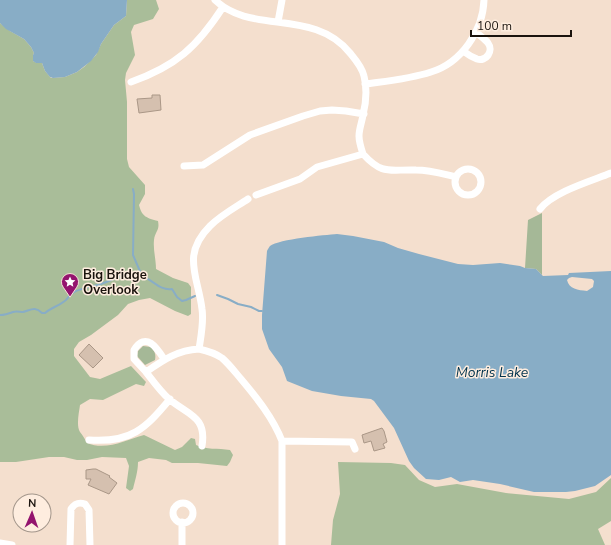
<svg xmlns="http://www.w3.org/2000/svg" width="611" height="545" font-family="'Nunito Sans',sans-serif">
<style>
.green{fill:#a5b897}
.forest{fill:#a9bd99}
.water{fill:#88adc6;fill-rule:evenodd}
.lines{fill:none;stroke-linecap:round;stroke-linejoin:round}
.stream{stroke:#88adc6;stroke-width:2}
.building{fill:#d5c0af;stroke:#aa9787}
.street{stroke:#fff;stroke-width:7}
.labels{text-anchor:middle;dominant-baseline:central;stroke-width:3;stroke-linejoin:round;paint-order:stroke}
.poi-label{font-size:13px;font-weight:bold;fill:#1a130d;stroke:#feeddf;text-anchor:start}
.water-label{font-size:14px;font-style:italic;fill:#01334d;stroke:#feeddf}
</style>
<rect width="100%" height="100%" fill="#f4dfce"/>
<path class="green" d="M542 213V275L536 269 525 268 528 220Z
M143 346 151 347C155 352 156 354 155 360L145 365 137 356 138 351Z"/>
<path class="forest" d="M127 0H156L159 9 153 19 134 25 131 32 135 55 126 73 125 80 127 102V159L129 167 145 185V194L139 205C142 217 147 218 158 221 160 231 155 231 154 240 153 250 156 259 156 269L173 278 188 283 191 287V314L188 316 175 311 150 298 139 300 128 304 118 315 91 335 79 342 74 349V356L90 377 100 379 131 366 146 382 144 386 136 384 103 400 90 399 80 405C79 413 76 425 80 432 83 436 85 439 87 443 106 451 126 440 144 435L175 450 182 447 191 438 195 439 196 445C206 450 218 448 230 450L233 455 230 462 227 466 198 463H172L166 460 149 458 138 462C138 472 135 480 133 489L130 491 126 488 129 466 126 458 102 457 87 460H77L64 457H49L16 462H0V23L10 31 24 39 31 47 34 53 33 55V61L37 63H42L45 71 51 78 65 77 77 72 84 67 96 55 101 44 114 25 126 16Z
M338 462 391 463 405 465 419 480 435 487 457 484 506 493 569 499 596 492 611 478V521L598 529 605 545H331L333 520 340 494Z"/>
<path class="water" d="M0 0H127L126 16 114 25 101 44 98 52 91 61 77 72 65 77 53 78 50 77 45 71 42 63H36L33 61V55L34 53 31 47 24 39 6 29 0 23Z
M337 234 353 236 384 242 398 248 419 254 458 264 473 265 500 263 520 266 525 268 536 269 543 276 568 275 569 273 611 271V475L595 486 575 491 566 492H534L500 484 473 480 460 482 451 477 439 480 426 479 414 468 409 461 394 428 374 401 371 399 341 396 312 391 287 381 282 367 269 349 262 329V315L267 251C268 249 269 247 270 246 279 239 325 235 337 234ZM572 277 592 279 594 281 593 287 587 291C578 290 569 289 567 280L569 278Z"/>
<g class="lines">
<path class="stream" d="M133 189 134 194 133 255 142 276
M217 295 228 299 238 304 251 307 259 311H262
M0 315C5 315 8 314 13 312 16 311 20 312 23 312 31 310 35 306 42 313H45C52 307 59 306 66 300 69 297 70 294 74 292 82 288 90 287 98 285 112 281 127 270 142 276 153 280 160 291 172 289L177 297 182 301 186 300 195 296"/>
</g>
<path class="building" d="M152 95H160L161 110 139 113 137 99 152 98Z
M89 344 103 358 93 368 79 355Z
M382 428 384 431 387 442 383 444 385 448 374 451 371 441 364 443 362 435Z
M93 469H96L110 476 109 477 117 483 109 494 88 485 91 479H86V470Z"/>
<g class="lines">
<path class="street" d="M215 0C251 35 314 8 350 53 355 59 362 67 364 76 367 88 366 103 363 115 362 122 359 129 359 136 359 142 361 148 363 154L317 167 300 179 256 195
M278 22 282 0
M463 51C467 54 472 57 477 59 486 62 494 51 488 43 485 39 480 36 476 32
M131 82C176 66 197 47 223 7
M365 84C387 81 410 79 431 72 461 63 483 31 484 0
M363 154C383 176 390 169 416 170 430 170 443 174 456 177
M184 166 203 165 250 135 303 116 320 111 332 110 346 111 364 114
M455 182a13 13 0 1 1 26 0a13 13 0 1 1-26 0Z
M248 199C236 207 221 215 210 226 181 255 198 276 202 309 204 322 201 336 199 349 208 351 215 353 222 358 229 364 235 372 241 379 257 398 273 418 282 441V545
M540 209C553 192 591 181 611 173
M199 349C178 350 163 360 146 372 153 381 160 391 169 399 188 415 207 416 202 446
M146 372 134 359V350C146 331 157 348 164 359
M89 440C131 443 145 429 170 399
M282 441 352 442 355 449
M173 513a10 10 0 1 1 20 0a10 10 0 1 1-20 0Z
M0 543 12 545
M70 545 71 509C75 503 79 502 85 504L89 510 90 545
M182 545V522"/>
</g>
<defs>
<symbol id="sight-pin" viewBox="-11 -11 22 30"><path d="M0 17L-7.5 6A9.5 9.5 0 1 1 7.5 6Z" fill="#94146e" stroke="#feeddf"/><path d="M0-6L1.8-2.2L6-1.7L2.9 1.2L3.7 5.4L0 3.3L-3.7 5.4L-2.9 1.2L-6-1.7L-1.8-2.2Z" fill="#fff"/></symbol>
</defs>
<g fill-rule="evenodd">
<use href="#sight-pin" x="60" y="272" width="20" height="27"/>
</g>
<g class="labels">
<g class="poi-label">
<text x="83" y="275">Big Bridge<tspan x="83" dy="15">Overlook</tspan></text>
</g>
<g class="water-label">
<text x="492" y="372">Morris Lake</text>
</g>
</g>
<g transform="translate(32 513) rotate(2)"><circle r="19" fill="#feeddf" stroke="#a3968b"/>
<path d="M0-3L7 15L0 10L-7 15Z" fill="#94146e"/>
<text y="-6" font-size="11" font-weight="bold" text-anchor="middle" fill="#1a130d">N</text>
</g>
<path d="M471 30v6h100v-6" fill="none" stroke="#1a130d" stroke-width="2"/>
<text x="477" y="30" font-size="12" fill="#1a130d" stroke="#feeddf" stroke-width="3" paint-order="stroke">100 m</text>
</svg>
